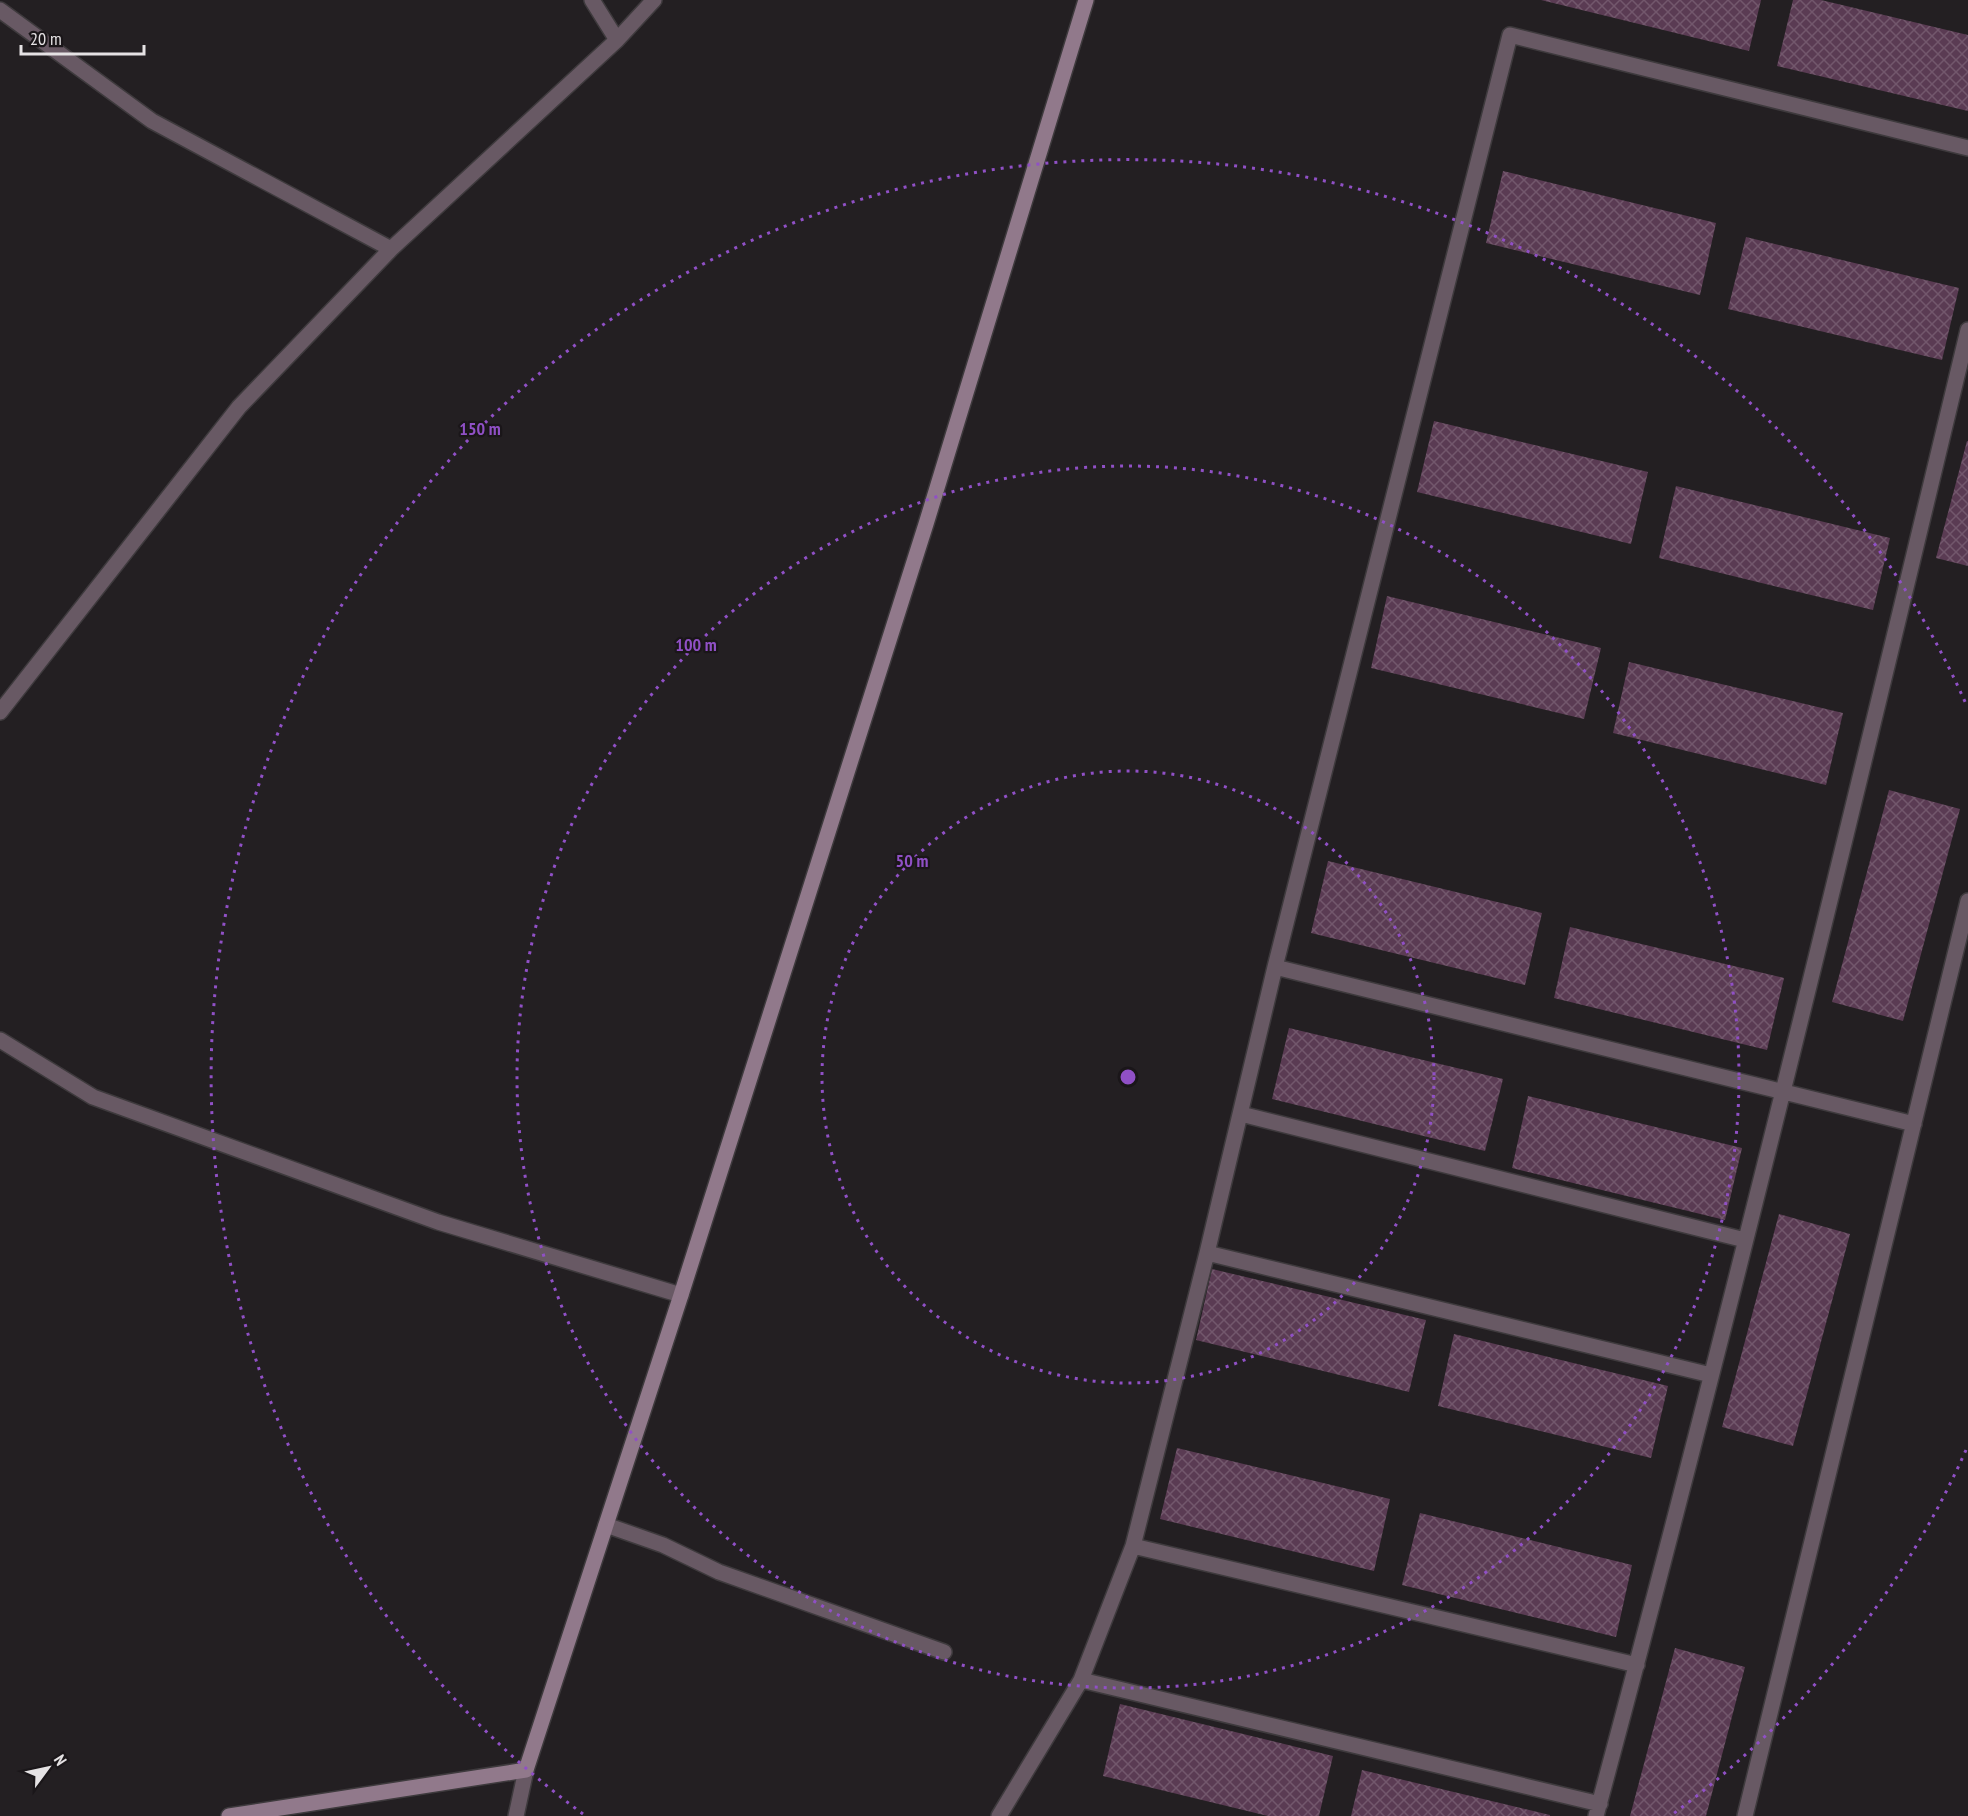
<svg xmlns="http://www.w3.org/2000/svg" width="1968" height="1816" font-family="'PT Sans Narrow',sans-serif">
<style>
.building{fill:url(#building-cross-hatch)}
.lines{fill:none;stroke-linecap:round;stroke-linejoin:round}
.street-casing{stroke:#3e3a3d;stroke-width:18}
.secondary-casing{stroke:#3e3a3d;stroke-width:18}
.street{stroke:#685964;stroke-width:15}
.secondary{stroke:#91798b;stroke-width:15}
.ring{fill:none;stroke:#9050c6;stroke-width:3;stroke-dasharray:3 6}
.centre{fill:#9050c6;stroke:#1a1619;stroke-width:3}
.ring-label{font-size:18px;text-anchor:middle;font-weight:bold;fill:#9050c6;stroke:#1a1619;stroke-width:4.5;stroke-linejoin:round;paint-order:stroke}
</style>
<defs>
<pattern id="building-cross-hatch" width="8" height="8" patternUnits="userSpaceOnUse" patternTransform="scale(1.5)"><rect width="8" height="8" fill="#5a3b53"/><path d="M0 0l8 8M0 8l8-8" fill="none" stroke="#72576c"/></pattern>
</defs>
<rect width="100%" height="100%" fill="#231f22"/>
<path class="building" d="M1541 0H1761L1749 51Z
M1793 0H1821L1968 35V111L1777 66Z
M1503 171 1716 223 1700 295 1486 243Z
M1746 237 1959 288 1942 360 1728 309Z
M1434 421 1648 472 1631 544 1417 492Z
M1967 441H1968V566L1936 558Z
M1676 486 1890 538 1873 610 1659 558Z
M1387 596 1601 648 1584 719 1371 668Z
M1629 662 1843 713 1826 785 1613 733Z
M1889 790 1960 809 1903 1021 1832 1002Z
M1328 861 1542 913 1525 985 1311 933Z
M1570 927 1784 978 1767 1050 1554 998Z
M1289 1028 1503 1079 1485 1151 1272 1099Z
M1528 1096 1742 1148 1725 1220 1512 1168Z
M1779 1214 1850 1234 1793 1446 1722 1427Z
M1212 1269 1426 1320 1409 1392 1196 1340Z
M1454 1334 1668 1386 1651 1458 1438 1406Z
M1177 1448 1390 1499 1374 1571 1160 1519Z
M1420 1513 1632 1565 1616 1637 1402 1585Z
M1675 1648 1745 1667 1706 1816H1630Z
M1120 1704 1333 1756 1319 1816H1268L1103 1776Z
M1362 1770 1550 1815V1816H1351Z"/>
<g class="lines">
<defs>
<path id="street" d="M592 0 617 40
M0 10 152 121 391 249
M0 712 239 407 391 249 617 40 654 0
M1275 967 1914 1124
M0 1040 93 1097 438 1222 681 1295
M1241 1114 1745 1240
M1207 1253 1711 1375
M606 1525 663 1545 719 1572 944 1652
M1133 1546 1637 1665
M1081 1680 1600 1804
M516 1816 526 1770
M999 1816 1081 1680 1133 1546 1207 1253 1275 967 1510 35 1968 148
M1596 1816C1729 1323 1849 826 1968 330
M1745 1816 1968 901"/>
<path id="secondary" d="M229 1816 526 1770 681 1295 926 524 1086 0"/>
</defs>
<use href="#street" class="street-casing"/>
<use href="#secondary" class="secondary-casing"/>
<use href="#street" class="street"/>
<use href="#secondary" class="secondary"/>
</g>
<g class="ring">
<circle cx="1128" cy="1077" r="306"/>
<circle cx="1128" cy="1077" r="611"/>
<path d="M1966 1450A917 917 0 0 1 1673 1814M583 1814A917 917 0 1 1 1966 704"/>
</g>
<circle cx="1128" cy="1077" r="9" class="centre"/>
<g class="ring-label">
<text x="480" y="435">150 m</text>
<text x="696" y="651">100 m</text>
<text x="912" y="867">50 m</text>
</g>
<g transform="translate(48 1768) rotate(57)" stroke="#1a1619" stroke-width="4.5" paint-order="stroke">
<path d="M0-4.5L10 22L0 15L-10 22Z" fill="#e5e2e4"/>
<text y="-9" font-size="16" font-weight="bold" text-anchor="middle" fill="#e5e2e4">N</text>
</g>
<path d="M21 45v9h123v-9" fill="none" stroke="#e5e2e4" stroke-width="3"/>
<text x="30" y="45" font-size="18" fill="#e5e2e4" stroke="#1a1619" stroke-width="4.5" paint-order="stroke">20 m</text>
</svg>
